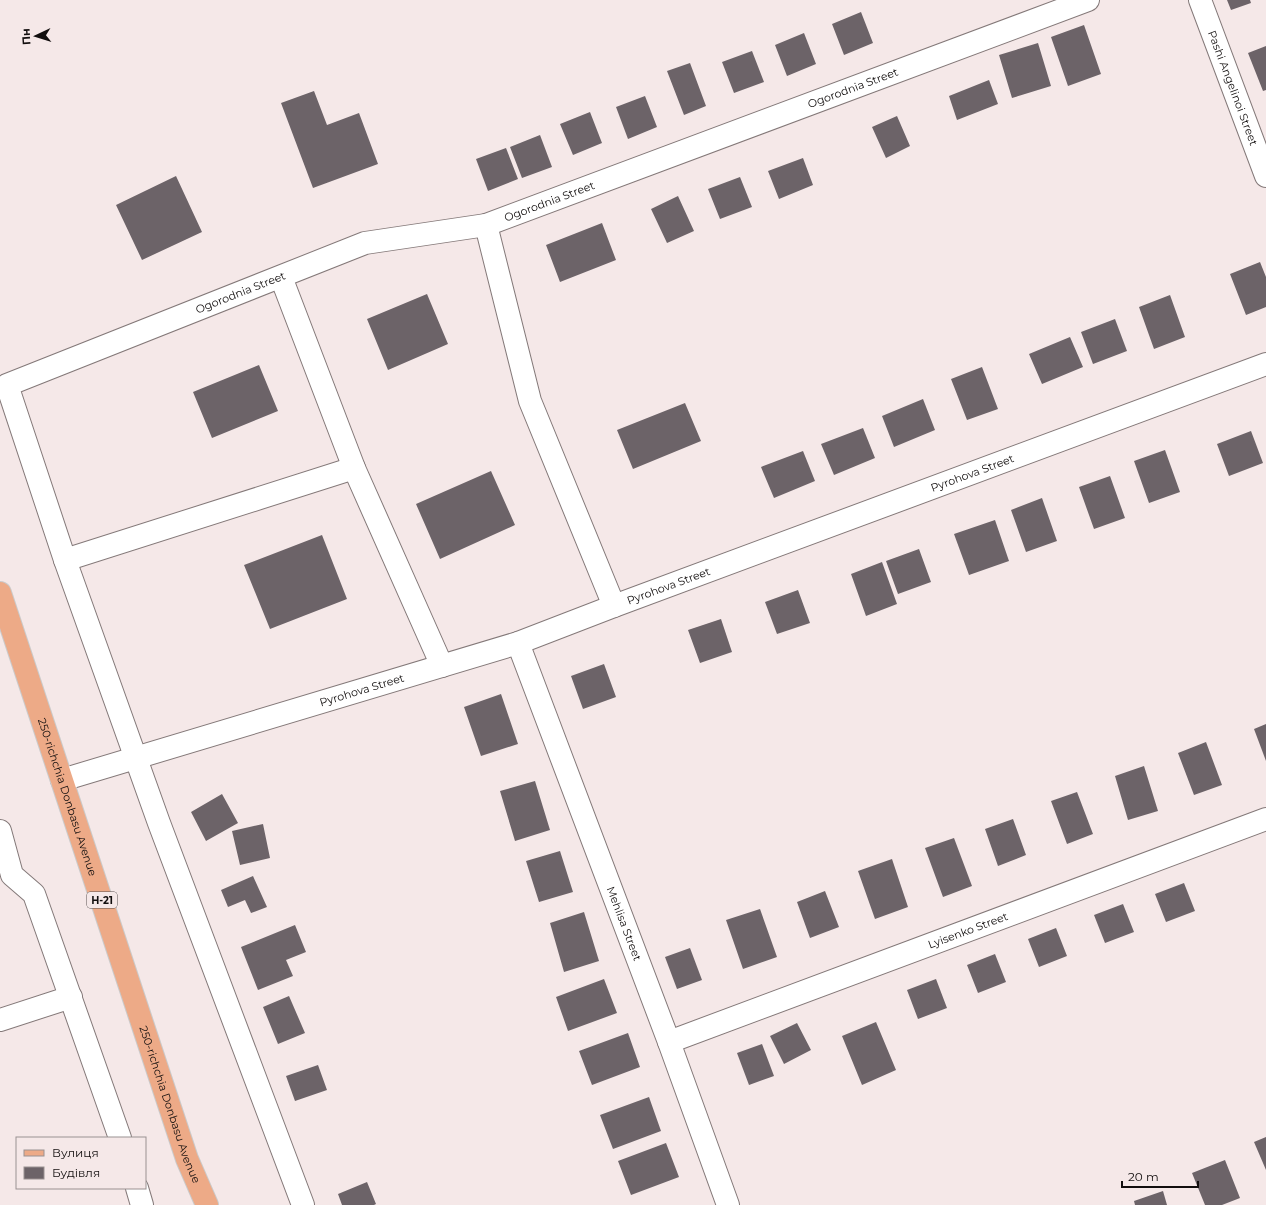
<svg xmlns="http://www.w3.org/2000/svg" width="1266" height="1205" font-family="Montserrat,sans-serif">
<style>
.building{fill:#6c6368}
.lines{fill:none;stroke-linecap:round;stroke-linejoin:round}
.minor-casing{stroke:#847979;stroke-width:24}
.major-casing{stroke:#cbcaca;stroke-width:24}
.minor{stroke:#fff;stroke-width:22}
.major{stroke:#edaa87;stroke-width:22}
.labels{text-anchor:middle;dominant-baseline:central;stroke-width:3;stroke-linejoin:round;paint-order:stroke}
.shield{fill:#f5e8e8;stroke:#564f4f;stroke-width:1}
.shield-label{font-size:10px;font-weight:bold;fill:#120e0e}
.street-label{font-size:11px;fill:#120e0e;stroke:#f5e8e8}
</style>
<rect width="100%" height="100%" fill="#f5e8e8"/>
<path class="building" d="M1227 0H1250L1251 3 1231 10Z
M861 12 873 43 844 55 832 24Z
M1084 25 1101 74 1068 86 1051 37Z
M804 33 816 64 787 76 775 45Z
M1038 43 1051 86 1012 98 999 55Z
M1266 46V90L1263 91 1248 53Z
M752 51 764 82 734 93 722 62Z
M690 63 706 106 684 115 667 71Z
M989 80 998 104 957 120 949 96Z
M314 91 327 125 359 113 378 164 313 188 281 103Z
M645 96 657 127 628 139 616 107Z
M590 112 602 143 573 155 560 124Z
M897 116 910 146 886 158 872 127Z
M540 135 552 167 522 178 510 147Z
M506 148 518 179 488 191 476 159Z
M803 158 813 185 779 199 768 171Z
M176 176 202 232 142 260 116 205Z
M740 177 752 207 720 219 708 189Z
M678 196 694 231 667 243 651 209Z
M602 223 616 260 560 282 546 245Z
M1260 262 1266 277V307L1246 315 1230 274Z
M427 294 448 344 388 370 367 319Z
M1170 295 1185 337 1154 349 1139 307Z
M1115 319 1127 351 1093 364 1081 332Z
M1070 337 1083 367 1042 384 1029 354Z
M259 365 278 411 212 438 193 392Z
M982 367 998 409 967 420 951 379Z
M923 399 935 430 894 447 882 416Z
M685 403 701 441 633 469 617 430Z
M863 428 875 458 834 475 821 444Z
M1251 431 1263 463 1229 476 1217 444Z
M1165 450 1180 492 1149 503 1134 461Z
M803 451 815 481 774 498 761 467Z
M491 471 515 525 440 559 416 504Z
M1110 476 1125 518 1094 529 1079 487Z
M1042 498 1057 541 1026 552 1011 510Z
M995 520 1009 561 969 575 954 534Z
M322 535 347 599 270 629 244 565Z
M919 549 931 582 898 594 886 561Z
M882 562 897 604 866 616 851 574Z
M798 590 810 623 777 634 765 602Z
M721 619 732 652 700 663 688 630Z
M604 664 616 697 583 709 571 676Z
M501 694 518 744 481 756 464 707Z
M1266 724V761L1254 729Z
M1206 742 1222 785 1194 795 1178 753Z
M1144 766 1158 811 1128 820 1115 776Z
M535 781 550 830 515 841 500 791Z
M1077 792 1093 834 1067 844 1051 801Z
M222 794 238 823 206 841 191 812Z
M1013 819 1026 855 998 866 985 829Z
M263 824 270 858 240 865 232 831Z
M954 838 972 886 943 897 925 848Z
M560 851 573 892 539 902 526 861Z
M892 859 908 907 875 919 858 871Z
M253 876 267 907 251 913 245 900 228 907 221 890Z
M1184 883 1195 911 1166 922 1155 894Z
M825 891 839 927 810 938 797 902Z
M1123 904 1134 932 1105 943 1094 915Z
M760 909 777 957 743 969 726 920Z
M584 912 599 961 564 972 550 923Z
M295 925 306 952 286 960 293 976 258 990 241 947Z
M1056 928 1067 956 1039 967 1028 939Z
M690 948 702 980 677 989 665 957Z
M995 954 1006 982 978 993 967 965Z
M604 979 617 1013 568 1031 556 997Z
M936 979 947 1008 918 1019 907 990Z
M289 996 305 1033 278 1044 263 1007Z
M876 1022 896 1070 862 1085 842 1036Z
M797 1023 811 1050 784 1064 770 1036Z
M628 1033 640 1067 592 1085 579 1051Z
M762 1044 774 1076 749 1085 737 1053Z
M318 1065 327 1090 295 1101 286 1076Z
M649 1097 661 1131 613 1149 600 1115Z
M1266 1137V1170L1254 1142Z
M666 1143 679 1177 631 1195 618 1161Z
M1225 1160 1240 1198 1222 1205H1205L1192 1173Z
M367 1182 376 1204 374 1205H342L338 1194Z
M1163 1191 1167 1205H1135L1134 1201Z"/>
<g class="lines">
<defs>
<g id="minor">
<path id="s1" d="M1200 0 1266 176"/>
<path d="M486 225 530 401 614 606"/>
<path d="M281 277 354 468 442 666"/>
<path d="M65 560 354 468"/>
<path id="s2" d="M518 643 669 1042 728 1205"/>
<path id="s3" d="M62 780 518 643 614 606 1266 364"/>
<path d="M0 831 12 875 34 894 120 1138"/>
<path d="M0 1020 71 997"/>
<path id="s4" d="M669 1042 1266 819"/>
<path d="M137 1188 142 1205"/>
<path id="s5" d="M303 1205 159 823 65 560 7 385 365 243 486 225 1088 0"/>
</g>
<g id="major">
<path id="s6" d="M0 593 187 1159 207 1205"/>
</g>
</defs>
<use href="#minor" class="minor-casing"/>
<use href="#major" class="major-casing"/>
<use href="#minor" class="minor"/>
<use href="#major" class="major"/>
</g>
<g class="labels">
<rect class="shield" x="87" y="892" width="30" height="16" rx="3"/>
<g class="shield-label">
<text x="102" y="900">Н-21</text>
</g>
<g class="street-label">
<text stroke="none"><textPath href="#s5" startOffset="1771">Ogorodnia Street</textPath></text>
<text stroke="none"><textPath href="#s1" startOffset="94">Pashi Angelinoi Street</textPath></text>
<text stroke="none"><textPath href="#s5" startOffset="1447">Ogorodnia Street</textPath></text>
<text stroke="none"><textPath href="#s5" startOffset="1123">Ogorodnia Street</textPath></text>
<text stroke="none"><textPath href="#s3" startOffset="961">Pyrohova Street</textPath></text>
<text stroke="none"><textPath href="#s3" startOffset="637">Pyrohova Street</textPath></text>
<text stroke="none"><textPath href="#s3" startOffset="313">Pyrohova Street</textPath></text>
<text stroke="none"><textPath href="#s6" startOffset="215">250-richchia Donbasu Avenue</textPath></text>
<text stroke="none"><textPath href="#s2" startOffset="300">Mehlisa Street</textPath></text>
<text stroke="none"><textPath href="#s4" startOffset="319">Lyisenko Street</textPath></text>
<text stroke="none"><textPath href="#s6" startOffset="539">250-richchia Donbasu Avenue</textPath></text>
</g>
</g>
<rect x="16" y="1137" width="130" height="52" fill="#f5e8e8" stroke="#9a9191"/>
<rect x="24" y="1150" width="20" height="6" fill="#edaa87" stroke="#9a9191"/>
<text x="52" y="1157" font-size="12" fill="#120e0e">Вулиця</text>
<rect x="24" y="1167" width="20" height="12" fill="#6c6368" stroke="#9a9191"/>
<text x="52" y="1177" font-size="12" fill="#120e0e">Будівля</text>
<g transform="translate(36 36) rotate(266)" stroke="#f5e8e8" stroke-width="3" paint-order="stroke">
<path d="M0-3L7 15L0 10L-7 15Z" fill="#120e0e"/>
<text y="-6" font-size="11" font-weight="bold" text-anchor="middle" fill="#120e0e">Пн</text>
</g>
<path d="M1122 1181v6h76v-6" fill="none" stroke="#120e0e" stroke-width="2"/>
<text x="1128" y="1181" font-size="12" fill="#120e0e" stroke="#f5e8e8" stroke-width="3" paint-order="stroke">20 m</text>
</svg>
